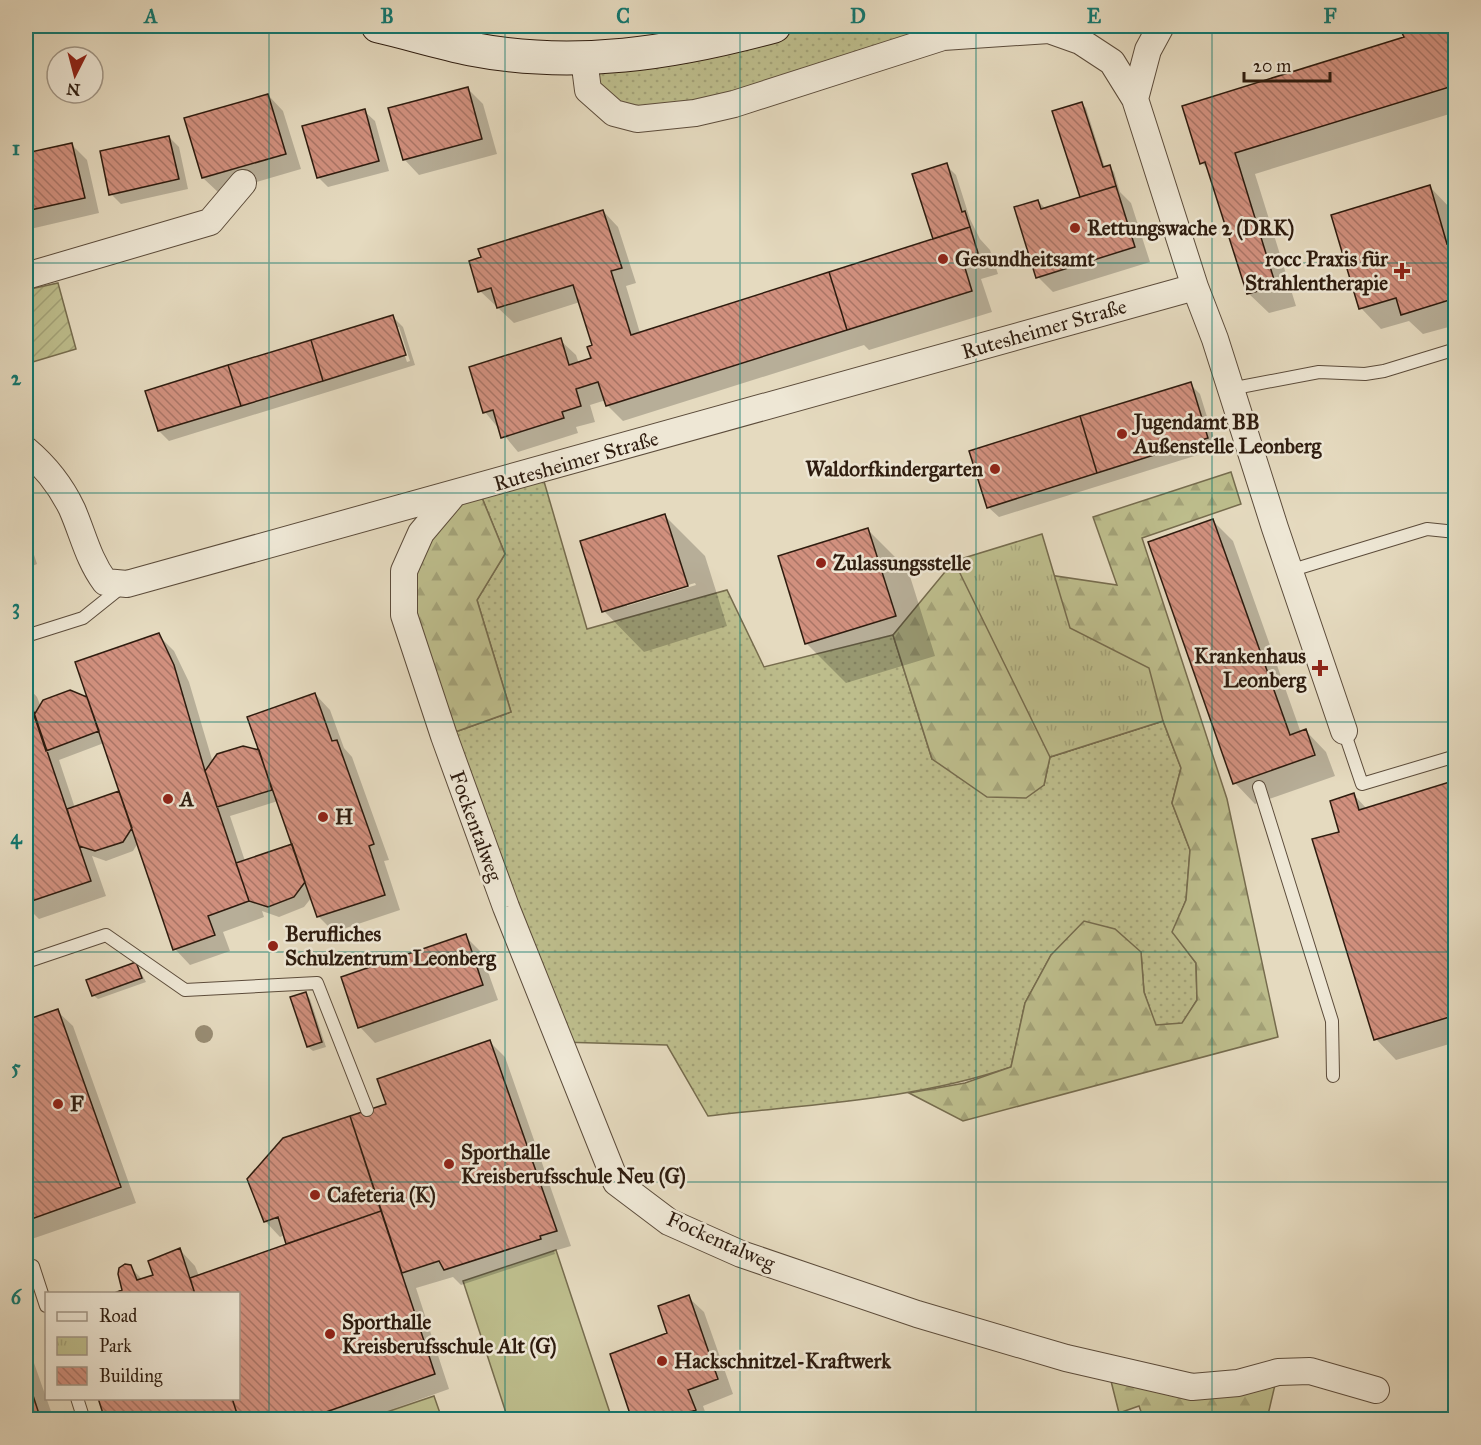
<svg xmlns="http://www.w3.org/2000/svg" width="1481" height="1445" font-family="'IM FELL Great Primer',serif">
<style>
.grass{fill:url(#grass-dots);stroke:#766c4e;stroke-width:1.5}
.forest{fill:url(#forest-firs);stroke:#766c4e;stroke-width:1.5}
.park{fill:url(#park-tufts);stroke:#766c4e;stroke-width:1.5}
.garden{fill:url(#garden-furrows);stroke:#766c4e;stroke-width:1.5}
.pitch{fill:#bdbd8c;stroke:#766c4e;stroke-width:1.5}
.shadow{fill:#0003;fill-rule:evenodd}
.building{fill:url(#building-back-hatch);stroke:#2e1c0f;stroke-width:1.5}
.lines{fill:none;stroke-linecap:round;stroke-linejoin:round}
.lane-casing{stroke:#5c4c3b;stroke-width:14}
.street-casing{stroke:#5c4c3b;stroke-width:28}
.secondary-casing{stroke:#2e1c0f;stroke-width:35}
.lane{stroke:#eee7d5;stroke-width:12}
.street{stroke:#eee7d5;stroke-width:26}
.secondary{stroke:#eee7d5;stroke-width:33}
.tree{fill:#988c73}
.grid{fill:none;stroke:#0f766e;stroke-width:1.5;stroke-opacity:0.55}
.poi-dot{fill:#8f2418;stroke:#eee7d5;stroke-width:2}
.labels{text-anchor:middle;dominant-baseline:central;stroke-width:5;stroke-linejoin:round;paint-order:stroke}
.poi-label{font-size:21px;font-weight:bold;fill:#2e1c0f;stroke:#eee7d5;text-anchor:start}
.street-label{font-size:21px;fill:#2e1c0f;stroke:#eee7d5}
.neatline{fill:none;stroke:#0f766e;stroke-width:2}
.grid-label{font-size:20px;text-anchor:middle;font-weight:bold;fill:#0f766e}
</style>
<defs>
<pattern id="grass-dots" width="8" height="8" patternUnits="userSpaceOnUse" patternTransform="scale(1.5)"><rect width="8" height="8" fill="#bdbd8c"/><path d="M2 2h.1M6 6h.1" fill="none" stroke="#a3a278" stroke-width="1.8" stroke-linecap="round"/></pattern>
<pattern id="forest-firs" width="22" height="20" patternUnits="userSpaceOnUse" patternTransform="scale(1.5)"><rect width="22" height="20" fill="#bdbd8c"/><path d="M5 1l3.5 6h-7zM16 11l3.5 6h-7z" fill="#a3a278"/></pattern>
<pattern id="park-tufts" width="24" height="20" patternUnits="userSpaceOnUse" patternTransform="scale(1.5)"><rect width="24" height="20" fill="#bdbd8c"/><path d="M3 7l-1-3M5 7V3M7 7l1-3M15 17l-1-3M17 17v-4M19 17l1-3" fill="none" stroke="#a3a278"/></pattern>
<pattern id="garden-furrows" width="10" height="10" patternUnits="userSpaceOnUse" patternTransform="scale(1.5)"><rect width="10" height="10" fill="#bdbd8c"/><path d="M-1 1l2-2M0 10L10 0M9 11l2-2" fill="none" stroke="#a3a278"/></pattern>
<pattern id="building-back-hatch" width="6" height="6" patternUnits="userSpaceOnUse" patternTransform="scale(1.5)"><rect width="6" height="6" fill="#d1907e"/><path d="M-1 5l2 2M0 0l6 6M5-1l2 2" fill="none" stroke="#aa7566"/></pattern>
</defs>
<rect width="100%" height="100%" fill="#e5dabf"/>
<filter id="stains"><feTurbulence type="fractalNoise" baseFrequency=".00333" numOctaves="4"/><feColorMatrix values="0 0 0 0 .2 0 0 0 0 .09 0 0 0 0 .02 0 0 0 .5 -.17"/></filter>
<radialGradient id="worn" r=".72"><stop offset=".6" stop-color="#630" stop-opacity="0"/><stop offset="1" stop-color="#630" stop-opacity=".3"/></radialGradient>
<path class="grass" d="M774 26H1068L943 37 734 104 614 113 584 59Z
M541 471 587 629 727 590 764 667 893 635 932 759 1044 785 1050 757 1163 721 1181 768 1172 803 1190 850 1186 900 1173 932 1196 963 1197 1000 1182 1024 1155 1025 1144 992 1141 952 1051 955 1025 1003 1011 1067C914 1100 810 1104 708 1116L667 1045 559 1042 444 736 511 712 477 600 505 554 478 488Z"/>
<path class="forest" d="M1231 472 1241 504 1142 538 1227 799 1278 1037 963 1121 909 1093 965 1083 1011 1067 1025 1003 1051 955 1084 921 1115 929 1141 952 1144 992 1156 1025 1182 1023 1197 1000 1196 963 1172 932 1186 900 1190 850 1172 803 1181 768 1163 721 1050 757 1044 785 1026 798 987 797 932 759 893 635 954 561 1117 585 1093 517Z
M478 488 505 554 477 600 511 712 444 736 404 571 421 533Z
M1108 1369 1152 1379 1278 1372 1267 1419 1144 1420 1139 1406 1119 1413Z"/>
<path class="park" d="M1042 534 1070 628 1149 668 1163 721 1050 757 954 561Z"/>
<path class="garden" d="M58 283 76 349 26 364V290Z"/>
<path class="pitch" d="M556 1250 612 1419H508L463 1281Z
M434 1396 442 1419H366Z"/>
<path class="shadow" d="M587 26H610L590 28Z
M1430 26 1456 28V112L1255 174 1296 306 1269 313 1248 293 1210 171 1202 163 1406 38 1404 33Z
M467 88 483 104 497 154 419 175 404 159Z
M268 95 283 111 301 169 219 193 203 178Z
M1081 103 1086 108 1105 168 1109 167 1114 172 1120 192 1131 203 1150 262 1053 292 1038 277V201L1046 209 1083 198Z
M364 111 375 121 389 171 328 187 318 177Z
M169 137 179 147 188 189 121 204 111 194Z
M71 144 87 160 99 213 26 230V155Z
M946 165 956 175 970 219 980 239 990 250 998 274 981 279 992 312 869 350 864 345 623 421 608 406 606 400 590 405 595 422 576 427 578 433 518 452 485 412 560 340 576 355 579 364 593 359 594 346 580 302 514 323 480 291 603 211 618 227 636 283 626 286 640 333 935 240Z
M1430 187 1450 208 1456 226V325L1423 334 1409 321 1381 329 1361 308Z
M393 317 403 327 415 365 169 441 159 431ZM395 327H399L410 361 407 362Z
M1190 384 1200 394 1217 449 999 517 988 507Z
M665 516 705 556 727 626 644 652 604 611 582 542ZM695 583 696 585 627 606V603Z
M1213 521 1233 541 1301 733 1306 731 1326 752 1335 776 1255 804 1235 783Z
M26 530 37 564 26 569Z
M868 530 908 570 935 656 846 683 806 643Z
M158 635 174 651 189 682 213 763 258 751 315 694 330 710 344 748 352 757 389 860 384 861 400 910 334 932 318 916 312 897 304 907 279 917 262 911 264 917 223 932 230 951 190 965 175 949 138 843 133 851 106 861 92 856 106 896 39 919 26 906V685L37 697 41 707 90 699ZM104 743 123 796 75 808 59 760ZM278 801 294 845 245 861 230 816Z
M1456 782V1042L1396 1060 1376 1039 1341 833 1354 795 1367 809Z
M465 936 481 952 498 1000 375 1043 360 1027Z
M136 963 146 982 98 999 93 995Z
M306 994 310 999 326 1047 313 1051 308 1047Z
M57 1011 73 1026 136 1203 26 1241V1022Z
M490 1042 505 1057 571 1246 554 1251 555 1254 461 1285 453 1277 416 1288 449 1389 362 1420H106L238 1398V1294H117L124 1291 130 1267 142 1279 155 1276 180 1250 195 1266 199 1276 288 1245 285 1235 280 1237 265 1221 284 1139 388 1105Z
M688 1297 704 1312 733 1394 703 1406 708 1420H634L669 1334Z
M26 1354 34 1363 54 1420H26Z"/>
<path class="building" d="M1425 26H1451L1456 41V85L1235 153 1276 286 1247 294 1205 162 1200 164 1182 106 1404 37 1402 33Z
M468 87 482 139 403 160 388 108Z
M268 94 286 154 202 178 184 118Z
M1082 102 1103 167 1110 165 1116 186 1080 197 1052 111Z
M365 109 379 161 317 178 302 126Z
M169 136 179 179 109 195 100 151Z
M72 143 85 198 26 211V153Z
M947 163 962 212 965 211 970 227 933 239 912 174Z
M1430 185 1447 244 1456 242V298L1401 315 1396 298 1359 309 1331 215Z
M1116 186 1135 247 1036 278 1014 207 1038 200 1041 209Z
M603 210 622 268 611 271 631 335 829 272 847 330 606 406 598 382 576 389 581 406 562 412 564 418 501 438 493 410 483 413 469 367 561 338 569 365 591 358 587 347 592 345 573 285 497 308 491 288 478 292 469 261 481 257 478 249Z
M970 227 978 253 962 258 972 291 847 330 829 272Z
M393 315 406 355 323 381 311 340Z
M311 340 323 381 241 406 228 365Z
M228 365 241 406 158 431 145 391Z
M1191 382 1208 438 1097 473 1080 416Z
M1080 416 1097 473 987 508 969 451Z
M665 514 688 586 602 612 580 541Z
M1213 519 1290 735 1306 729 1315 755 1233 784 1148 542Z
M868 528 896 616 805 644 778 556Z
M159 633 174 665 205 771 249 901 208 916 215 935 173 950 75 662Z
M26 689 91 881 26 903Z
M70 690 87 697 99 731 46 751 34 715 43 700Z
M315 693 332 741 337 740 374 844 369 846 385 895 317 917 247 717Z
M243 746 259 750 272 790 217 807 205 771 217 754Z
M1456 780V1015L1374 1040 1312 839 1339 832 1330 801 1354 793 1359 810Z
M119 791 132 828 123 842 95 851 79 846 67 809Z
M292 844 305 882 294 897 268 907 249 901 236 863Z
M466 934 483 985 358 1028 341 977Z
M136 962 142 978 92 996 86 980Z
M306 992 322 1042 307 1047 290 997Z
M58 1009 121 1187 26 1221V1020Z
M490 1040 557 1231 540 1236 541 1239 444 1270 439 1261 402 1273 350 1116 386 1104 377 1079Z
M350 1116 381 1211 286 1244 278 1217 264 1222 247 1179 283 1138Z
M381 1211 435 1374 303 1420H239L232 1398H238V1294H195L190 1278Z
M180 1248 195 1294H112L122 1290 118 1274 119 1268 125 1264 131 1265 137 1280 153 1275 148 1261Z
M689 1295 718 1379 688 1390 696 1410 666 1420H632L610 1354 667 1333 658 1306Z
M26 1374 41 1420H26Z
M98 1398H232L239 1420H105Z"/>
<g class="lines">
<defs>
<path id="lane" d="M1230 389 1319 372 1365 374 1384 371 1456 349
M1289 571 1427 529 1456 532
M26 636 83 618 123 586
M1344 731 1362 784 1456 756
M1259 787 1332 1021 1333 1076
M26 962 106 935 185 990 317 983 367 1110
M33 1266 46 1306
M77 1398 84 1420"/>
<path id="street" d="M1049 30 1080 41 1112 62 1135 99 1195 287 1215 339 1275 528 1344 731
M584 59 588 90 614 113 637 119 695 113 734 104 943 37 1049 30 1065 26
M1135 99 1148 50 1161 26
M26 276 210 222 243 183
M26 450C45 466 61 486 72 509 83 534 88 559 105 582L127 584 1195 287
M453 495 421 533 404 571V615L444 736 506 907 616 1182 669 1222 741 1254 917 1314 1066 1358 1192 1387 1238 1383 1278 1372 1310 1371 1376 1390"/>
<path id="secondary" d="M378 26C409 33 440 43 471 49 574 69 675 53 774 26"/>
</defs>
<use href="#lane" class="lane-casing"/>
<use href="#street" class="street-casing"/>
<use href="#secondary" class="secondary-casing"/>
<use href="#lane" class="lane"/>
<use href="#street" class="street"/>
<use href="#secondary" class="secondary"/>
</g>
<circle class="tree" cx="204" cy="1034" r="9"/>
<path class="grid" d="M269 26V1420M505 26V1420M740 26V1420M976 26V1420M1212 26V1420M26 263H1456M26 493H1456M26 722H1456M26 952H1456M26 1182H1456"/>
<g class="poi-dot">
<circle cx="1075" cy="228" r="6"/>
<circle cx="943" cy="259" r="6"/>
<path d="M1399 262h6v6h6v6h-6v6h-6v-6h-6v-6h6z"/>
<circle cx="1122" cy="434" r="6"/>
<circle cx="995" cy="469" r="6"/>
<circle cx="821" cy="563" r="6"/>
<path d="M1317 659h6v6h6v6h-6v6h-6v-6h-6v-6h6z"/>
<circle cx="168" cy="799" r="6"/>
<circle cx="323" cy="817" r="6"/>
<circle cx="273" cy="946" r="6"/>
<circle cx="58" cy="1104" r="6"/>
<circle cx="449" cy="1164" r="6"/>
<circle cx="315" cy="1195" r="6"/>
<circle cx="330" cy="1334" r="6"/>
<circle cx="662" cy="1361" r="6"/>
</g>
<g class="labels">
<g class="poi-label">
<text x="1087" y="228">Rettungswache 2 (DRK)</text>
<text x="955" y="259">Gesundheitsamt</text>
<text x="1388" y="259" text-anchor="end">rocc Praxis für<tspan x="1388" dy="24">Strahlentherapie</tspan></text>
<text x="1134" y="422">Jugendamt BB<tspan x="1134" dy="24">Außenstelle Leonberg</tspan></text>
<text x="983" y="469" text-anchor="end">Waldorfkindergarten</text>
<text x="833" y="563">Zulassungsstelle</text>
<text x="1306" y="656" text-anchor="end">Krankenhaus<tspan x="1306" dy="24">Leonberg</tspan></text>
<text x="180" y="799">A</text>
<text x="335" y="817">H</text>
<text x="285" y="934">Berufliches<tspan x="285" dy="24">Schulzentrum Leonberg</tspan></text>
<text x="70" y="1104">F</text>
<text x="461" y="1152">Sporthalle<tspan x="461" dy="24">Kreisberufsschule Neu (G)</tspan></text>
<text x="327" y="1195">Cafeteria (K)</text>
<text x="342" y="1322">Sporthalle<tspan x="342" dy="24">Kreisberufsschule Alt (G)</tspan></text>
<text x="674" y="1361">Hackschnitzel-Kraftwerk</text>
</g>
<g class="street-label">
<text transform="translate(1044 329) rotate(-16)">Rutesheimer Straße</text>
<text transform="translate(576 461) rotate(-16)">Rutesheimer Straße</text>
<text transform="translate(476 826) rotate(70)">Fockentalweg</text>
<text transform="translate(721 1241) rotate(24)">Fockentalweg</text>
</g>
</g>
<rect width="1481" height="1445" fill="none" stroke="#e5dabf" stroke-width="66"/>
<rect x="45" y="1292" width="195" height="108" fill="#eee7d5" stroke="#a19686" stroke-width="1.5"/>
<rect x="57" y="1312" width="30" height="9" fill="#eee7d5" stroke="#a19686" stroke-width="1.5"/>
<text x="99" y="1322" font-size="18" fill="#2e1c0f">Road</text>
<rect x="57" y="1337" width="30" height="18" fill="url(#park-tufts)" stroke="#a19686" stroke-width="1.5"/>
<text x="99" y="1352" font-size="18" fill="#2e1c0f">Park</text>
<rect x="57" y="1367" width="30" height="18" fill="url(#building-back-hatch)" stroke="#a19686" stroke-width="1.5"/>
<text x="99" y="1382" font-size="18" fill="#2e1c0f">Building</text>
<g transform="translate(75 75) rotate(186)"><circle r="28" fill="#eee7d5" stroke="#a19686" stroke-width="1.5"/>
<path d="M0-4.5L10 22L0 15L-10 22Z" fill="#8f2418"/>
<text y="-9" font-size="16" font-weight="bold" text-anchor="middle" fill="#2e1c0f">N</text>
</g>
<path d="M1244 72v9h86v-9" fill="none" stroke="#2e1c0f" stroke-width="3"/>
<text x="1253" y="72" font-size="18" fill="#2e1c0f" stroke="#eee7d5" stroke-width="4.5" paint-order="stroke">20 m</text>
<rect x="33" y="33" width="1415" height="1379" class="neatline"/>
<g class="grid-label">
<text x="151" y="23">A</text>
<text x="387" y="23">B</text>
<text x="623" y="23">C</text>
<text x="858" y="23">D</text>
<text x="1094" y="23">E</text>
<text x="1330" y="23">F</text>
<text x="16" y="155">1</text>
<text x="16" y="385">2</text>
<text x="16" y="614">3</text>
<text x="16" y="844">4</text>
<text x="16" y="1074">5</text>
<text x="16" y="1304">6</text>
</g>
<rect width="100%" height="100%" filter="url(#stains)"/>
<rect width="100%" height="100%" fill="url(#worn)"/>
</svg>
